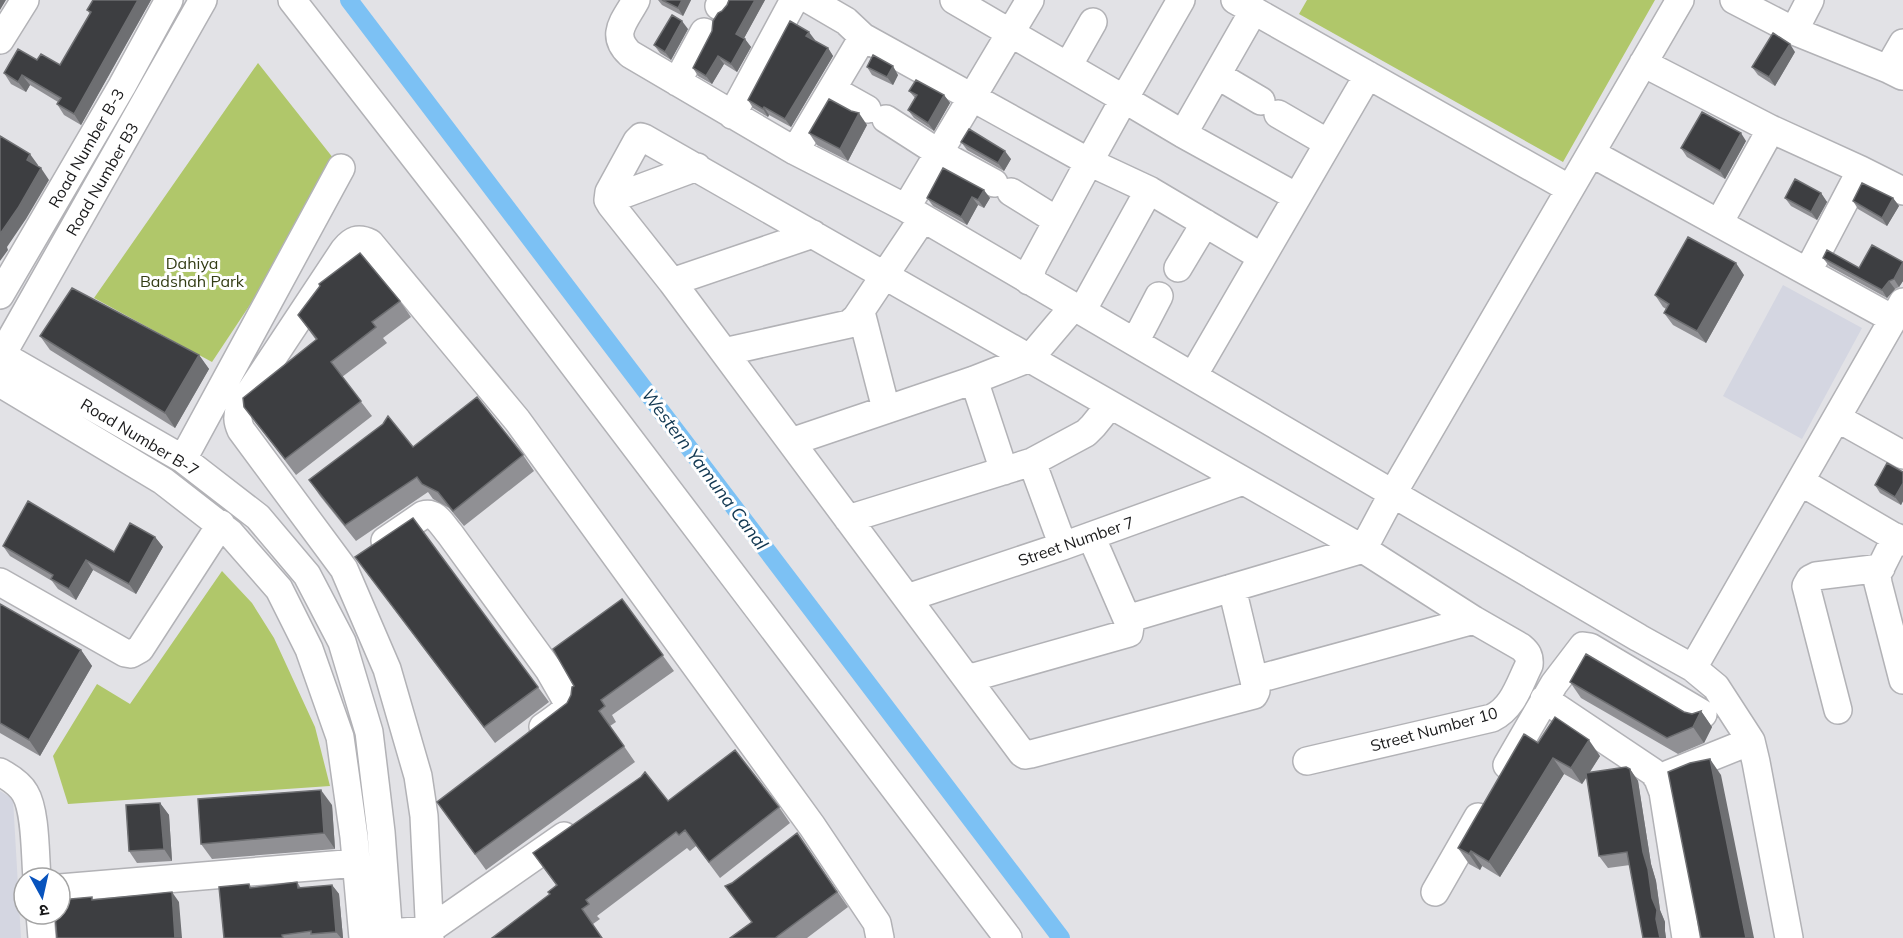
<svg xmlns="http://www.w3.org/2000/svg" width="1903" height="938" font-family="Mulish,'Noto Sans Devanagari',sans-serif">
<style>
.built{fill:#d4d6e1}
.green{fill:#b0c76a}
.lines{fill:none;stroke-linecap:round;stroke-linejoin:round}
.canal{stroke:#7cc1f4;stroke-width:18}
.minor-casing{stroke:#b2b2b6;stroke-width:30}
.minor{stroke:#fff;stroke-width:27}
.wall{fill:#909094}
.shaded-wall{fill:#6e6f72}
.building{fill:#3d3e41;stroke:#6e6f72;stroke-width:1.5}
.labels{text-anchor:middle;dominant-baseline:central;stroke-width:6;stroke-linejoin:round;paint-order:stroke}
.street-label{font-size:16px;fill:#19191a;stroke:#fff}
.park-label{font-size:16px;fill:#343d15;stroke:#fff}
.water-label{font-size:18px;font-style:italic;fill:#113751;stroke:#fff}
</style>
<rect width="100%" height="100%" fill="#e2e2e6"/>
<path class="built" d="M1783 285 1862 328 1802 439 1723 396Z
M0 791 13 799 21 938H0Z"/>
<path class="green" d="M1307 0H1655L1563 162 1299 14Z
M258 63 341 168 212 362 94 298Z
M222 571 252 603 274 638 315 727 330 786 68 804 53 756 97 684 130 704Z"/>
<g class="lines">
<path class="canal" d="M349 0 1061 938"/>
<defs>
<path id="minor" d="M292 0 471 230 1008 938
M636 0C625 21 609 34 630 54L795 151 906 208 1639 638 1693 668 1716 687 1751 741 1756 762 1789 938
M810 0 846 21 863 37
M954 0 1124 99 1181 0
M1235 0 1570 189
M1734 0 1794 31 1810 0
M719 6 722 0
M1254 10 1183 134 1297 197
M1794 31 1888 69
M0 40 25 0
M1643 63 1771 129 1719 223
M1068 66 1093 22
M1217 75 1261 101
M1902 76 1888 69 1903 43
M677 82 704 32
M833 90 867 109
M1278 114 1328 143
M732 115 794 0
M886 119 939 153 994 183
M1771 129 1861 170
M795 151 863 37 1089 162 1033 266 1029 281
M1591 153 1893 319
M1149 190 1089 162 1124 99 1183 134
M1011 192 1056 220
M608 200 697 167
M906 208 1030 0
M1178 268 1205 223
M1808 271 1861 170 1903 191
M672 282 813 234
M0 295 122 86 169 0
M1082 311 1149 190 1262 257
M861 312 886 409
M1135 342 1159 296
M724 352 849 324 856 318 923 218
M0 354 183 459 258 517 307 575 342 642 369 732 381 832 389 938
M0 358 203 0
M1193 376 1368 75
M974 380 1004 471
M0 383 163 481 230 533 279 589 309 649 340 737 354 837 363 938
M1837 418 1903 455
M791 442 974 380 1030 358 1074 306
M183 459 341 168
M1032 462 1063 546
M1801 482 1903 542
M848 519 1032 462 1086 433 1093 426 1110 405
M1896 537 1877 575 1878 583 1903 680
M385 541 423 515C436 511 442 525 450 534L549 670 568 703C566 713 551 721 543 727
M0 582 125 653 131 654 140 649 221 524
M1232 588 1254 680 1256 691 1254 695 1031 754 1025 755 1022 753 672 282 611 205 608 200 609 192 637 141 641 137 644 138 1363 549 1474 620 1521 647C1527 652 1530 656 1529 665 1519 685 1513 708 1492 718L1307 761
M907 598 1063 546 1243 481
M1127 619 1363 549 1393 493 1680 0
M1693 668 1903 302
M967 679 1129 633 1130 626 1127 619 1091 536
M1254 680 1474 620
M1544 699 1653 772 1658 779 1663 792 1686 938
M1838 710 1806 586 1810 579 1816 576 1881 568
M1507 765 1554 684 1583 646 1590 647 1703 714
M0 772C9 777 20 784 25 793 36 811 35 856 37 878
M1669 774 1751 741
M60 888 357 863
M1435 892 1478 817
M40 914 42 938
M388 933 429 930 564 836
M430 938 424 816 418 776 387 669 344 569 241 430C237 421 237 416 240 407L344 250C352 240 358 237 370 243L517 420 812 826 877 923 880 938"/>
</defs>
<use href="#minor" class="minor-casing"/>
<use href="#minor" class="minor"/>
</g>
<path class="wall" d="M93 0H151L81 125 64 115 57 104 58 102 30 85 26 92 11 84 4 73 37 60 60 65 90 14 87 10Z
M658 0H691L683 16 662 5Z
M729 0H765L744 38 751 47 737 72 724 64 712 84 698 76 693 68 722 11 727 5Z
M688 29 671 60 660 53 654 45Z
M815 40 814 41 828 48 833 56 791 127 769 115 768 117 753 108 748 100Z
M1795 52 1775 86 1758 75 1752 67Z
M867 67 898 75 893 85 872 75Z
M909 91 944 95 950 103 934 131 914 118 908 110 915 98Z
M867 125 848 161 817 145 809 133Z
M1746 141 1725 179 1687 157 1681 148Z
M961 142 1011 159 1004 171 967 150Z
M943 168 990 198 984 208 978 205 967 225 933 206 927 198Z
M1821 193 1827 202 1817 220 1791 206 1785 198Z
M1893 198 1899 206 1887 226 1858 209 1853 201Z
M1823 258 1859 268 1903 262V281L1899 287 1895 289 1887 298 1829 266Z
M1744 275 1706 343 1673 325 1664 313 1666 309 1663 307 1655 295Z
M400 301 411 317 383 338 387 343 342 377 372 416 296 475 244 407 316 340 298 315Z
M40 336 199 355 209 369 175 428 50 350Z
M413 447 523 455 534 471 464 526 449 508 433 499 428 492 356 541 320 496 309 480Z
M1903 472V501L1901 505 1880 493 1875 485Z
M155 537 163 547 136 594 93 570 76 600 58 589 52 581 10 556 3 546 114 552Z
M355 557 538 687 549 702 495 743Z
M622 599 674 671 612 715 616 722 610 726 635 762 486 870 437 802 567 703 571 695 574 686Z
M0 604 81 650 92 666 40 756 0 733Z
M1570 682 1692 714 1701 711 1712 727 1704 743 1678 754 1581 698Z
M1538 743 1600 756 1590 772 1630 769 1638 781 1651 864 1656 881 1660 910 1665 922V931L1666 938H1643L1630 865 1608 868 1599 856 1587 777 1582 784 1564 774 1500 877 1482 866 1480 870 1469 864 1458 848Z
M668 801 779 807 790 823 720 878 696 846 690 851 687 848 597 916 600 919 593 924 550 894 556 885 533 853Z
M160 803 169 815 172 861 137 863 129 851Z
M332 805 335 849 212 859 201 844Z
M808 849 848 907 807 938H730L752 922 725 886Z
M297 882 301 888 332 885 339 894 343 938H224L252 888Z"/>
<path class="shaded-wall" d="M0 0H6L0 10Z
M138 0H151L81 125 74 114Z
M682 0H691L683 16 678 8Z
M755 0H765L742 42 736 34Z
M682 21 688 29 671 60 665 52Z
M809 32 815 40 812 45 806 36Z
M745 39 751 47 737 72 731 64Z
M1790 44 1795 52 1775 86 1769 77Z
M828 48 833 56 791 127 785 119Z
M718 56 724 64 712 84 706 76Z
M893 66 898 75 893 85 887 77Z
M22 75 30 85 26 92 18 82Z
M944 95 950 103 934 131 928 123Z
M764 107 769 115 768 117 763 109Z
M859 113 867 125 848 161 840 149Z
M1741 133 1746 141 1725 179 1720 171Z
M1005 151 1011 159 1004 171 998 163Z
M30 154 38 165 35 171 27 160Z
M41 168 49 180 26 219 7 247 8 250 0 261V234Z
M984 190 990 198 984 208 978 200Z
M1821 193 1827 202 1817 220 1811 212Z
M972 197 978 205 967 225 961 217Z
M1893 198 1899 206 1887 226 1882 218Z
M1903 262V281L1899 287 1894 279Z
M1736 263 1744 275 1706 343 1697 331Z
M1889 281 1895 289 1887 298 1882 290Z
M199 355 209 369 175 428 165 413Z
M1903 483V501L1901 505 1895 497Z
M155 537 163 547 136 594 129 584Z
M86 560 93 570 76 600 69 589Z
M81 650 92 666 40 756 29 740Z
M1701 711 1712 727 1704 743 1693 727Z
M1589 740 1600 756 1582 784 1571 768Z
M1553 758 1564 774 1500 877 1489 862Z
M1710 759 1721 775 1754 938H1746Z
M1630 769 1638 781 1651 864 1656 881 1660 910 1665 922V931L1666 938H1660L1652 898 1643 852Z
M321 790 332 805 335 849 324 833Z
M160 803 169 815 172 861 164 849Z
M1471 851 1482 866 1480 870 1469 854Z
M332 885 339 894 343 938H341L336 932Z
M172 892 179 902 182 938H175Z"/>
<path class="building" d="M93 0H138L74 114 57 104 61 98 22 75 18 82 4 73 18 49 37 60 41 54 60 65 91 12 87 10Z
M662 0H682L678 8Z
M729 0H755L736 34 745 39 731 64 718 56 706 76 693 68 712 31 713 21 718 13 722 11 727 5Z
M672 15 682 21 665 52 654 45Z
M790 21 809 32 806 36 828 48 785 119 764 107 763 109 748 100Z
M1773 33 1790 44 1769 77 1752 67Z
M873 55 893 66 887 77 867 67Z
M916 80 944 95 928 123 908 110 917 95 909 91Z
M829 99 851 111 859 113 840 149 809 133Z
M1702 112 1741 133 1720 171 1681 148Z
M969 129 1005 151 998 163 961 142Z
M0 136 30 154 27 160 41 168 18 208 0 234Z
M943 168 984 190 978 200 972 197 961 217 927 198Z
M1795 179 1821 193 1811 212 1785 198Z
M1862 183 1893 198 1882 218 1853 201Z
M1688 237 1736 263 1697 331 1664 313 1669 304 1655 295Z
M1872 245 1903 262 1894 279 1889 281 1882 290 1823 258 1827 250 1859 268Z
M360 253 400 301 372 322 376 327 331 362 361 401 285 459 244 407 243 398 317 339 298 315 320 286 319 284Z
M72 288 199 355 165 413 40 336Z
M477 397 523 455 453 511 438 492 422 484 417 477 345 525 309 480 383 424 388 416 413 447Z
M1887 463 1903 472V483L1895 497 1875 485Z
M28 501 114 552 130 523 155 537 129 584 86 560 69 589 51 579 53 575 3 546Z
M413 518 538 687 484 727 355 557Z
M622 599 663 655 601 700 605 706 599 711 624 746 475 854 437 802 567 703 571 695 572 687 574 686 553 649Z
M0 604 81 650 29 740 0 723Z
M1586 654 1684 712 1692 714 1701 711 1693 727 1667 738 1570 682Z
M1555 717 1589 740 1571 768 1553 758 1489 862 1471 851 1469 854 1458 848 1524 734 1538 743Z
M735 750 779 807 709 862 685 830 679 835 676 832 586 900 589 904 582 909 602 938H492L550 894 548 892 557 885 533 853 641 777 645 772 668 801Z
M1710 759 1746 938H1701L1668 772 1690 763Z
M1626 767 1630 769 1643 852 1648 869 1652 898 1657 910 1656 919 1660 938H1643L1627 852 1599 856 1586 773Z
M321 790 324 833 201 844 198 799Z
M160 803 164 849 129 851 126 805Z
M797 833 837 892 775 938H730L752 922 725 886 732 883Z
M297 882 298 888 332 885 336 932 311 934V931L282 935 283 938H224L219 887 249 884 250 888Z
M172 892 175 938H57L55 914H60V900L92 897V900Z"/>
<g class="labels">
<g class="street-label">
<text transform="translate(86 148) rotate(-60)">Road Number B-3</text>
<text transform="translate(102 179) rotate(-60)">Road Number B3</text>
<text transform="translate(140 437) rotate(31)">Road Number B-7</text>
<text transform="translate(1076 541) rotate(-19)">Street Number 7</text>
<text transform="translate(1434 729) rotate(-15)">Street Number 10</text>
</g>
<g class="park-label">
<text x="192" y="263">Dahiya<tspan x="192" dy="18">Badshah Park</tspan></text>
</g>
<g class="water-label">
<text transform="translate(705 469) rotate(53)">Western Yamuna Canal</text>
</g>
</g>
<g transform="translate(42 896) rotate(172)"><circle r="28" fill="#ffffff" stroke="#a3a3a3" stroke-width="1.5"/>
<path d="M0-4.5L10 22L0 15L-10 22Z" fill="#0853bd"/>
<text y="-9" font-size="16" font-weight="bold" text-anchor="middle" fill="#19191a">उ</text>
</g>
</svg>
